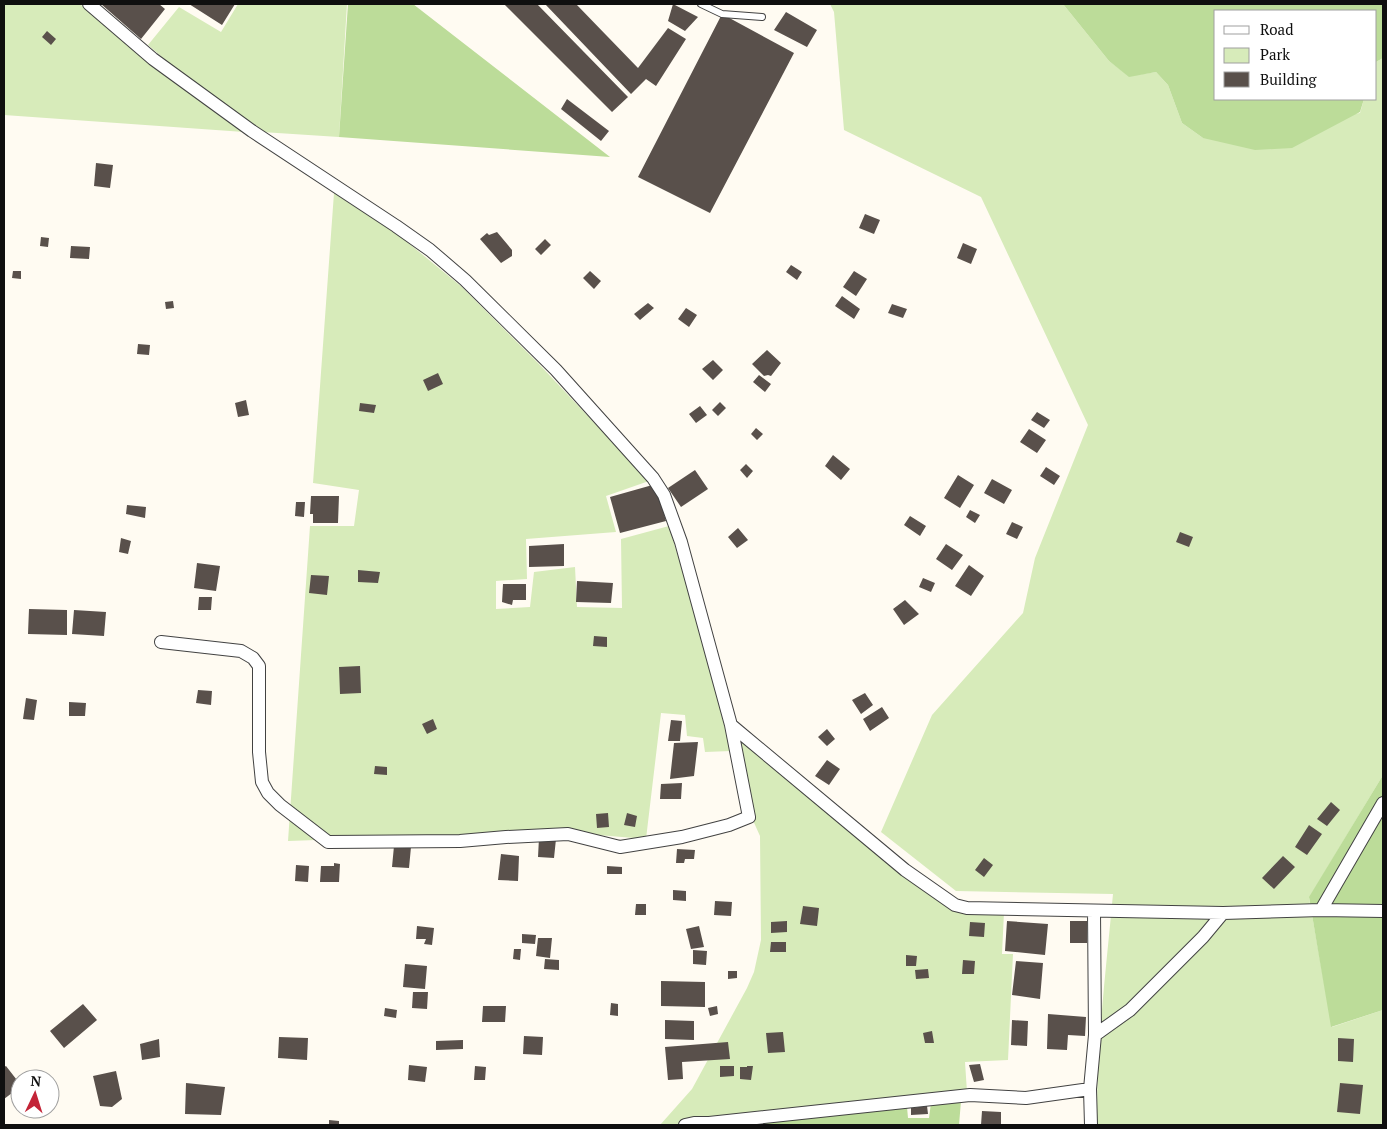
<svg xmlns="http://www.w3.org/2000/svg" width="1387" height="1129" font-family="'PT Serif',serif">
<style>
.green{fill:#d7ebba}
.forest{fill:#bcdc99}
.building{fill:#59504b}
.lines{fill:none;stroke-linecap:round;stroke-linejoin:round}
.service-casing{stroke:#424242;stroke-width:8}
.minor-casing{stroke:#424242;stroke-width:14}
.service{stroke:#fff;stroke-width:6}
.minor{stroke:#fff;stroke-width:12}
</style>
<rect width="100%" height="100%" fill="#fffbf2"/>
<path class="green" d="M4 4H80L152 65 244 132 4 115Z
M238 4H347L339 137 262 132 208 97 148 45 179 7 221 32Z
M830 4H1063L1109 61 1129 76 1156 72 1168 85 1182 123 1203 138 1360 113 1364 99H1376V62L1383 58V775L1309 898 1332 1027 1383 1010V1125H1097C1096 1048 1106 971 1113 894L956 891 881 832 932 715 1023 613 1035 558 1088 425 981 197 844 130 834 12Z
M334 193 401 237 462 287 538 363 649 481 606 496 616 532 526 539 527 579 496 581V609L530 607 534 572 575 567 577 607 622 608 621 539 669 526 697 620 731 751 705 752 703 738 687 736 685 715 661 713 646 839 538 830 495 839 457 835 288 841 310 526H354L359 490 313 483Z
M732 727 954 909 1004 912 1002 954H1013L1008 1060 965 1062 967 1092 679 1125H660L692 1089 747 988 754 972 761 940 760 836 751 816Z"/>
<path class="forest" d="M348 4H413L610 157 339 137Z
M1063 4H1383V58L1376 62V11H1216V99H1364L1360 112 1292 148 1255 150 1203 138 1182 123 1168 85 1156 72 1129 77 1109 61Z
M1383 775V1010L1331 1027 1309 897Z
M961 1101 959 1125H731L907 1107 908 1118H929L931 1103Z"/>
<path class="building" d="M101 4H159L165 9 141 39Z
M189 4H235L222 25Z
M504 4H537L628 97 612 112Z
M545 4H576L638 68 668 28 686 39 656 86 646 79 631 94Z
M673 4 698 17 685 31 668 21Z
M786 12 817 30 807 47 774 30Z
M722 14 794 53 710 213 638 177Z
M47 31 56 39 51 45 42 37Z
M567 99 609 131 601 141 561 109Z
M96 163 113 165 110 188 94 186Z
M865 214 880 220 874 234 859 228Z
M497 232 512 250V256L501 263 480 239 487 233 489 235Z
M41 237 49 238 48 247 40 246Z
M545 239 551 245 541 255 535 249Z
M963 243 977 249 971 264 957 258Z
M71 246 90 247 89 259 70 258Z
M791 265 802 272 797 280 786 272Z
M13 271H21V279L12 278Z
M590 271 601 281 594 289 583 278Z
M854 271 867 279 856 296 843 287Z
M842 296 860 309 854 319 835 306Z
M173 301 174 308 166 309 165 302Z
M648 303 654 308 640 320 634 314Z
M892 304 907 309 903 318 888 313Z
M686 308 697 315 689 327 678 319Z
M138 344 150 345 149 355 137 354Z
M767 350 781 363 771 376 768 375 764 376 752 364Z
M713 360 723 370 713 380 702 369Z
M438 373 443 384 428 391 423 380Z
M759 375 771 384 765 392 753 382Z
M246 400 249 415 238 417 235 403Z
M720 402 726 408 718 416 712 410Z
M360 403 376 405 374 413 359 411Z
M700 406 707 415 696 423 689 414Z
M1037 412 1050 420 1044 428 1031 420Z
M756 428 763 434 757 440 751 434Z
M1029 429 1046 440 1037 453 1020 442Z
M833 455 850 469 841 480 825 466Z
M746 464 753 471 747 478 740 470Z
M1046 467 1060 476 1054 485 1040 476Z
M695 470 708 489 681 507 668 488Z
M958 475 974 485 960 508 944 498Z
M992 479 1012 490 1004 504 984 493Z
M656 484 666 521 620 533 610 497Z
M311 496H339L338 523H313V514H310Z
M296 502H305L304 517 295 516Z
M127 505 146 507 145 518 126 514Z
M970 510 980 515 975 523 966 517Z
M910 516 926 526 920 536 904 525Z
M1012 522 1023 527 1017 539 1006 534Z
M738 528 748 540 737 548 728 537Z
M1180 532 1193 537 1189 547 1176 542Z
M121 538 131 541 128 554 119 552Z
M564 544V566L529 567V546Z
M946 544 963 555 952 570 936 559Z
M197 563 220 566 216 591 194 588Z
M969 565 984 576 971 596 955 586Z
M358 570 380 572 378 583 358 582Z
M311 575 329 576 327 595 309 593Z
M923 578 935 583 931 592 919 587Z
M577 581 613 583 611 603 576 602Z
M503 584H526V600H513L512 605 502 602Z
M199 597H212L211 610H198Z
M905 600 919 614 904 625 893 609Z
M29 609 67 610V635L28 634Z
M74 610 106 612 104 636 72 634Z
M594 636 607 637V647L593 646Z
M360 666 361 693 340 694 339 667Z
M198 690 212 691 211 705 196 703Z
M865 693 873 705 861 714 852 700Z
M26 698 37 700 34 720 23 719Z
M69 702 86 703 85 716H69Z
M882 707 889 718 870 731 863 719Z
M433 719 437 729 427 734 422 724Z
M671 720 682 721 680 741H668Z
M827 729 835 739 827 746 818 737Z
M698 742 694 776 670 779 674 743Z
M827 760 840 769 829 785 815 776Z
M375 766 387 767V775L374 774Z
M682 783 681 799H660L661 784Z
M1331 802 1340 810 1327 826 1317 819Z
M608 813 609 827 597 828 596 814Z
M627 813 637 816 635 827 624 825Z
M1309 825 1322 834 1307 855 1295 847Z
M539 838 556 839 554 858 538 857Z
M394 846 411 847 409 868 392 867Z
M677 849 695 850 694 859H685L684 863H676Z
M501 854 519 856 518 881 498 880Z
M1283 856 1295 867 1274 889 1262 878Z
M984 858 993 865 984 877 975 870Z
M334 863 340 864 339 882H320L321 866H334Z
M296 865 309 866 308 882 295 881Z
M607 866 622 867V874H607Z
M673 890 686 891V901L673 900Z
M715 901 732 902 731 916 714 915Z
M636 904H646V915H635Z
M803 906 819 908 817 926 800 924Z
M787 921V932L771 933V922Z
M1007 921 1048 924 1045 955 1005 951Z
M1070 921H1087V943H1070Z
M970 922 985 923 984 937 969 936Z
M417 926 434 928 432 945 424 944 426 939H416Z
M699 926 704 947 691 949 686 929Z
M522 934 536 935 535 944 522 943Z
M538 938H552L550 958 536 956Z
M771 942H786V952H770Z
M514 949H521L520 960 513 959Z
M693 950 707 951 706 965 693 964Z
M906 955 917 956 916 966H906Z
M545 959 559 960V970L544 969Z
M963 960 975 961 974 974H962Z
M1016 961 1043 963 1040 999 1012 995Z
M405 964 427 966 425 989 403 987Z
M928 969 929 978 916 979 915 970Z
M728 971H737V978L728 979Z
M661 981 705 982V1007L661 1006Z
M413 992H428L427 1009 412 1008Z
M611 1003 618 1004V1016L610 1015Z
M83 1004 97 1020 64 1048 50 1031Z
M483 1006H506L505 1022H482Z
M717 1006 718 1014 710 1016 708 1008Z
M385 1008 397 1010 396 1018 384 1016Z
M1048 1014 1086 1017 1085 1036 1068 1035 1067 1050 1047 1049Z
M665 1020 694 1021V1040L665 1039Z
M1012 1020 1028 1021 1027 1046 1011 1045Z
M932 1031 934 1043H925L923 1033Z
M783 1032 785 1052 768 1053 766 1033Z
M524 1036 543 1037 542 1055 523 1054Z
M279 1037 308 1038 307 1060 278 1058Z
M1338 1038 1354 1039 1353 1062 1338 1061Z
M159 1039 160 1057 142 1060 140 1044Z
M463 1040V1049L436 1050V1041Z
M728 1042 730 1059 682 1062 683 1079 668 1080 665 1047Z
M980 1064 984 1080 974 1082 969 1065Z
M409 1065 427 1067 425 1082 408 1080Z
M6 1066 20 1084V1087L4 1099V1067Z
M475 1066 486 1067 485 1080H474Z
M720 1066H734V1076L720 1077Z
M747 1066H753L751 1080 740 1079V1067H747Z
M116 1071 122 1099 112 1107 100 1106 93 1076Z
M186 1083 225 1087 221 1115 185 1114Z
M1340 1083 1363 1085 1360 1114 1337 1112Z
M927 1106 928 1114 911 1115V1108Z
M982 1111 1001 1112V1125H981Z
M329 1120 339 1121V1125H329Z"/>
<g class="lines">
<defs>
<path id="service" d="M701 4 722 14 762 17"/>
<path id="minor" d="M89 4 153 59 252 131 396 226 430 250 465 280 556 370 653 478 664 495 681 542 731 725 749 817 729 825 682 837 620 847 568 834 506 837 460 841 328 842 280 805 268 793 262 782 259 752V666L253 658 241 651 161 642
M731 725 905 870 955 905 967 908 1223 913 1321 910 1383 911
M1321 910 1383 803
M1095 1035 1130 1010 1203 937 1223 913
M685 1125 694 1123H709L970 1095 1026 1098 1090 1089
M1091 1125 1090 1089 1095 1035 1094 911"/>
</defs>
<use href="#service" class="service-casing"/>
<use href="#minor" class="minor-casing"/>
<use href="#service" class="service"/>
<use href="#minor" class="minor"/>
</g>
<rect width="1387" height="1129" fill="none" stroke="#0f0f0f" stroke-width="10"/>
<rect x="1214" y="10" width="162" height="90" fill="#ffffff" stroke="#9f9f9f"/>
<rect x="1224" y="26" width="25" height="8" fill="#ffffff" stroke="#9f9f9f"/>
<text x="1260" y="35" font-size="15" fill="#0f0f0f">Road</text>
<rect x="1224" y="48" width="25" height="15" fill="#d7ebba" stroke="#9f9f9f"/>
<text x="1260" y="60" font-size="15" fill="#0f0f0f">Park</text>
<rect x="1224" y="72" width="25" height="15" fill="#59504b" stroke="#9f9f9f"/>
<text x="1260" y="85" font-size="15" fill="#0f0f0f">Building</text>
<g transform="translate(35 1094) rotate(4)"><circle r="24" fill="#ffffff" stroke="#9f9f9f"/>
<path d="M0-4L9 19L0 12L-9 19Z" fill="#c32437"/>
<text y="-8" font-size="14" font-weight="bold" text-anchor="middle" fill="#0f0f0f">N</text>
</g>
</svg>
